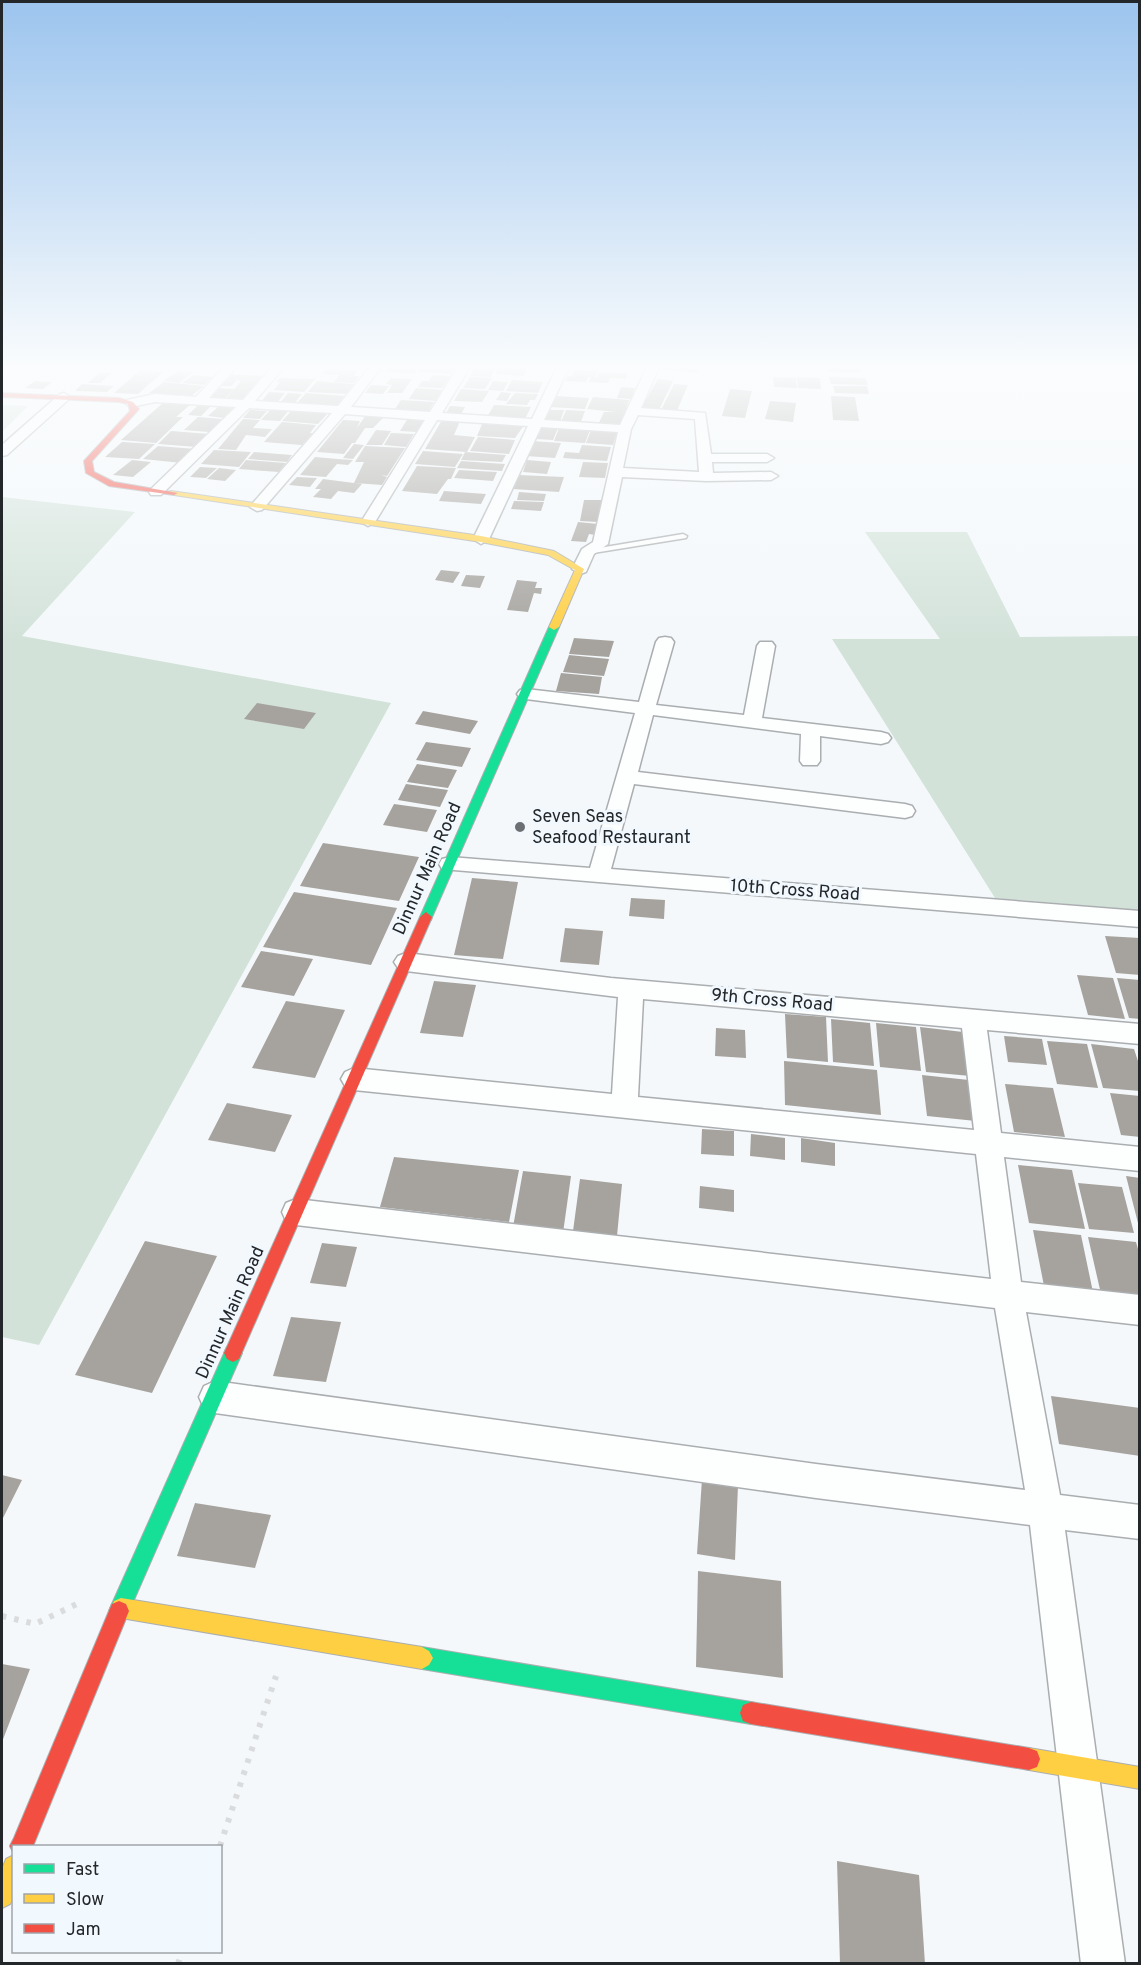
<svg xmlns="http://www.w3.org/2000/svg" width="1141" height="1965" font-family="Overpass,sans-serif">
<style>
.green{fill:#d2e2d9}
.building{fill:#a6a39e}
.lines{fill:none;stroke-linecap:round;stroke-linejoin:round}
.lane-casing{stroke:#abaeb0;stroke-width:3}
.street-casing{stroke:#abaeb0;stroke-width:3}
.fast-casing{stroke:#abaeb0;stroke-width:2}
.slow-casing{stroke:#abaeb0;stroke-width:2}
.jam-casing{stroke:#abaeb0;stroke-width:2}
.path{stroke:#dadbdc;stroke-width:6;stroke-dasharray:4.5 8;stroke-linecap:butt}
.lane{fill:#fdfefe;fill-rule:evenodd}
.street{fill:#fdfefe;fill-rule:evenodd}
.fast{fill:#16e098;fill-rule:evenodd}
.slow{fill:#ffcf43;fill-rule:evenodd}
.jam{fill:#f24e42;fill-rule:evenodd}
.poi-dot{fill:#6d7073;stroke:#f1f8fe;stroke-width:2}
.labels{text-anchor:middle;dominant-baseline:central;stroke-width:6;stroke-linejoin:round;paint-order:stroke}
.poi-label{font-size:18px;fill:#24272a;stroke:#f1f8fe;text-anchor:start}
.street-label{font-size:18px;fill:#24272a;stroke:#f1f8fe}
</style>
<rect width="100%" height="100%" fill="#f4f8fb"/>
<path class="green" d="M2 405 28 406 2 432Z
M2 497 135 512 22 636 391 703 39 1345 2 1337Z
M865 532H967L1020 637 1139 636V910L995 898 832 639H940Z"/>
<path class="building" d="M389 367H419L414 374 385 372Z
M421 367H455L451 374 418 372Z
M475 367H496L491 377 470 376Z
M499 367H502L527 369 524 376 495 374Z
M667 367H684L699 369 697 373 666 370Z
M827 367H859L861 373 829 372Z
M327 369 358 370 354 376H359L354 383 334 382 339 375 323 374Z
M575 370 597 371 595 378H597L599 372 627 373 626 379 610 378 608 383 589 382 591 377H588L586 382 565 381 568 376H572Z
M139 371 163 372 138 394 114 393Z
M178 371 193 372 179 383 163 381Z
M101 372 112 373 100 383H88Z
M230 374 265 376 240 402 224 401 241 381 237 380 231 386H221Z
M193 375 214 377 204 385 182 383Z
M433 375 452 376 442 388 418 387 422 381H429Z
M470 377 492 378 485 389 463 388Z
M773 377 796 378 797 388 774 387Z
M797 377 820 378 821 389 798 388Z
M829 377 865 378 868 385 831 384Z
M280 378 315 379 304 392 274 390 280 382H276Z
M391 378 412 379 402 393H387L392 385 386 384Z
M658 379 673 381 658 412 640 410Z
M512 380 543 382 538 393 506 391Z
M35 381 52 382 43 389 25 388Z
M317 381 328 382 354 384 346 394 308 392Z
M493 381 508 382 503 391 488 390Z
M164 382 204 386 190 397 149 393Z
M82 384 114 386 107 392 75 391Z
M674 384 688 385 676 413 660 412Z
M371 385 389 386 383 394 365 393Z
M833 386H867L869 394 835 393Z
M621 387 635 388 631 399 617 398Z
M217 388 234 389 224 400 206 399Z
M416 388 443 390 437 401 409 399Z
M461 389 489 391 482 402 454 401Z
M730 389 752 391 745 418 722 416Z
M269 392 285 393 276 404 260 403Z
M501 392 511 393 507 401 496 400Z
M288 393 302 394 293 405 279 404Z
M306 393 346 396 337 407 296 404Z
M515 393 538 394 535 400H530L527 405 506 404Z
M555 396 589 398 585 409 550 407Z
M831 396 855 397 859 421 833 420Z
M593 397 629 400 620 428 597 427 604 412H616L587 409Z
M401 400 434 402 427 414 393 412Z
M770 401 796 403 793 422 765 419Z
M164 402 191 404 176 417H183L156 443 121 440Z
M199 404 212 405 201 416 188 415Z
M220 405 235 406 224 418 208 416Z
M494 405 531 407 524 421 486 419Z
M450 406 465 407 460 416 445 415Z
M272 408 290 409 280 421 261 420Z
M250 410 267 411 260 419 243 418Z
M292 410 329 412 318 424 282 421Z
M548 410H564L560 422 543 421Z
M566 410 585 411 580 424 561 422Z
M366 415 385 416 373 428H365L355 443H352L344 454 317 452 343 420 360 421 357 428Z
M198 417 222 419 209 432 184 430Z
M408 418 425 419 417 432 400 431Z
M243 419 260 420 253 428 272 429 265 437 246 435 236 450 218 449Z
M442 420 460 421 454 435 475 437 467 452 425 449Z
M282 422 316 425 310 433H313L302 445 264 442Z
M483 422 525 424 515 438 477 436Z
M541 427 558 428 553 440 536 439Z
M559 428 590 430 585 443 554 441Z
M376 430 391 431 382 445H366Z
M591 430 617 432 613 445 586 443Z
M171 431 210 434 197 447 158 444Z
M391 433 414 434 406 447 384 445Z
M478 437 515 440 509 454 470 451Z
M532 441 561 443 555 458 526 456Z
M122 442 155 444 139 459 105 457Z
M354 444 364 445 353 459 343 458Z
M582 445 611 447 607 461 563 458 565 452 579 453Z
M158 446 196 449 182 463 143 459Z
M365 446 405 448 387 476 381 475 387 477 382 485 354 483 364 462H355Z
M214 450 251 452 239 467 201 464Z
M423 451 463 454 455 467 415 464Z
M254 452 292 455 287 462 248 459Z
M465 452 506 455 502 462 461 460Z
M315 457 338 459 353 460 348 465 337 464 326 477 300 475Z
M132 460 151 462 133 477 113 475Z
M246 460 286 463 279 472 239 469Z
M527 460 551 462 547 474 523 472Z
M461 461 505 464 502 471 457 468Z
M583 462 608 463 605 478 579 477Z
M417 466 456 468 451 479H448L437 494 402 491Z
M200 467 217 468 206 478 190 477Z
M219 468 236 470 225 481 207 479Z
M459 470 497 472 493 481 454 478Z
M519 475 564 477 559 492 513 489Z
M297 477 317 478 310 487 289 485Z
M323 479 354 483 362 484 354 493 338 491 331 499 313 497 321 489H315Z
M444 491 486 494 481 504 439 501Z
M519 492 546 494 544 501 517 500Z
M584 500H603L598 522 580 521Z
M514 501 544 502 541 511 511 509Z
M578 522 598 524 595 535 589 534 586 542 571 541Z
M441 570 460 572 453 583 435 580Z
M466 575 485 576 480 588 461 586Z
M517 580 537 582 535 588H542L541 594 534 593 528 612 507 610Z
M574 638 614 641 609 657 569 654Z
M569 655 609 659 604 676 563 672Z
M561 673 602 677 599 694 556 691Z
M257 703 316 713 304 729 244 719Z
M423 711 478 721 470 734 415 724Z
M426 742 471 748 462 767 416 760Z
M417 764 457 770 448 788 407 782Z
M406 784 448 790 440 807 398 800Z
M394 804 437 810 427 832 383 825Z
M323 843 419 857 399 901 300 886Z
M472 878 518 882 503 959 454 955Z
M294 892 397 908 371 965 263 947Z
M631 898 665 900 664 919 629 916Z
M565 928 603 931 599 965 560 962Z
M1105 936 1140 938V975L1116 973Z
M261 951 313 959 294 996 241 987Z
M1077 975 1113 978 1125 1019 1088 1015Z
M1117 978 1140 980V1019L1129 1018Z
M434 981 476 985 463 1037 420 1033Z
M286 1001 345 1010 315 1078 252 1068Z
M785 1014 826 1017 828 1062 787 1058Z
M831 1019 870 1023 874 1066 833 1062Z
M876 1023 916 1027 921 1071 880 1067Z
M920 1027 963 1032 971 1076 926 1072Z
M716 1028 745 1030 746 1058 715 1056Z
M1004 1036 1042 1039 1047 1065 1008 1062Z
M1047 1041 1087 1044 1098 1088 1057 1084Z
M1091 1044 1134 1049 1140 1067V1091L1103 1088Z
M784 1061 877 1070 881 1115 785 1105Z
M922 1075 969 1080 976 1121 927 1116Z
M1005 1084 1053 1088 1065 1137 1014 1132Z
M1110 1093 1140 1096V1137L1121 1135Z
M227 1103 292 1115 275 1152 208 1140Z
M702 1129 734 1131V1156L701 1154Z
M751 1134 785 1138V1160L750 1156Z
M801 1138 835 1143V1166L801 1162Z
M394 1157 519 1170 509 1222 380 1207Z
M1018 1165 1072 1170 1085 1229 1029 1223Z
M523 1171 571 1176 563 1233 513 1227Z
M1126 1176 1140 1178V1227H1139Z
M580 1179 622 1184 617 1236 573 1231Z
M1078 1183 1122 1187 1134 1233 1089 1229Z
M700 1186 734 1190V1212L699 1208Z
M1033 1230 1081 1235 1094 1297 1045 1291Z
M1088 1237 1136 1242 1140 1256V1299L1101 1294Z
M145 1241 217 1256 152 1393 75 1375Z
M322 1243 357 1247 346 1287 310 1283Z
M291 1317 341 1322 326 1382 273 1376Z
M1051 1396 1140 1408V1456L1059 1444Z
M2 1475 22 1480 2 1520Z
M702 1479 738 1485 735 1560 697 1554Z
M195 1503 271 1515 255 1568 177 1556Z
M698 1571 781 1581 783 1678 696 1667Z
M2 1664 30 1669 2 1742Z
M837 1861 919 1875 925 1964H840Z"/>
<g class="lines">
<defs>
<path id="lane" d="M683 534 687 536 686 538 587 554 583 552 587 550Z"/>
<path id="street" d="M224 367H236L209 398 243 400 272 367H284L255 401 338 406 370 367H381L351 407 430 412 458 367H470L442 413 532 419 557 367H569L544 420 620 425 647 367H659L641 408 705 413 711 454H767L774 458 767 462H712L713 473 771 472 778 476 771 480 706 481 622 477 608 544 594 554 586 572 580 574 572 569 582 549 593 542 618 432 541 427 489 539 481 544 473 539 528 426 437 420 375 522 368 526 361 522 425 420 345 414 262 510 257 511 250 507 252 504 332 413 249 408 161 495H151L149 492 151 489 236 407 155 402 131 407 125 403 127 400 155 394 196 397ZM638 415 695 419 699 472 623 468 631 429Z
M64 393 70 397 68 400 7 455 2 456V445L60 394Z
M665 637 671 638 674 642 656 705 744 715 757 646 760 642H772L775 646 762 718 881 732 888 734 891 738 888 742 881 744 820 736V761L817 765H803L800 761 801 734 653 715 638 772 905 804 912 806 915 811 912 816 905 818 634 784 611 869 1140 911V927L442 869 439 864 442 859 450 857 590 868 635 713 526 699 520 698 517 694 520 690 526 689 639 702 656 642 659 638Z
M406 953 611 978 1140 1024V1044L987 1030 1001 1133 1140 1147V1171L1004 1157 1021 1282 1140 1295V1325L1026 1312 1060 1495 1140 1505V1539L1065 1530 1125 1964H1081L1030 1525 816 1498 215 1413 204 1408 199 1397 204 1386 215 1381 816 1464 1025 1490 995 1308 296 1225 286 1221 282 1212 286 1203 296 1199 991 1279 976 1154 354 1090 345 1086 341 1079 345 1072 354 1068 612 1094 618 997 406 971 398 968 394 962 398 956ZM643 999 962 1028 974 1130 638 1097Z"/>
<path id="fast" d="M554 624 559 627 432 917 431 920H421L420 917 549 627Z
M233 1344 239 1347 242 1353 126 1618 119 1621 112 1618 109 1611 112 1604 227 1347Z
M422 1647 751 1702 759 1705 762 1713 759 1721 751 1724 422 1669 415 1665 411 1658 415 1651Z"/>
<path id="slow" d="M171 491 481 536 554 551 584 569 559 627 554 630 549 627 575 570 548 555 481 542 174 495 170 493Z
M121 1598 422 1647 429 1651 433 1658 429 1665 422 1669 121 1618 114 1615 111 1608 114 1601Z
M1029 1748 1140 1767V1789L1029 1770 1021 1767 1018 1759 1021 1751Z
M14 1855V1897L10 1904 2 1908V1869L6 1859Z"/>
<path id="jam" d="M2 393 119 398 133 402 139 409 92 461 94 472 114 482 178 493 174 495 109 486 86 473 84 461 130 411 128 404 119 402 2 397Z
M426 912 432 917 239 1359 233 1362 227 1359 224 1353 227 1347 420 917Z
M119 1601 126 1604 129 1611 33 1846H14V1854L10 1846 14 1838 112 1604Z
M751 1702 1029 1748 1037 1751 1040 1759 1037 1767 1029 1770 751 1724 743 1721 740 1713 743 1705Z"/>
</defs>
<use href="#lane" class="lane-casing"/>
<use href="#street" class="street-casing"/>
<use href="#fast" class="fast-casing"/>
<use href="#slow" class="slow-casing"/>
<use href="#jam" class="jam-casing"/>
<path class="path" d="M2 1616 35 1624 79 1603
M220 1846 276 1676
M178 1964 182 1952"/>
<use href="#lane" class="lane"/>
<use href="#street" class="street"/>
<use href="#fast" class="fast"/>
<use href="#slow" class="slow"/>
<use href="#jam" class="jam"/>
</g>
<linearGradient id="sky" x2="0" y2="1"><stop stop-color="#9cc4ee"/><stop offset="0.57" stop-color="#fafcfd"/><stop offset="1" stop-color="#fafcfd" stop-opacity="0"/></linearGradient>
<rect width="1141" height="643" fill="url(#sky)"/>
<circle class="poi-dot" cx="520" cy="827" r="6"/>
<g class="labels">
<g class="poi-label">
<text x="532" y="817">Seven Seas<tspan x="532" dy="21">Seafood Restaurant</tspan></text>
</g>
<g class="street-label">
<text transform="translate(428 869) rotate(-66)">Dinnur Main Road</text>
<text transform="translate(795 891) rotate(4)">10th Cross Road</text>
<text transform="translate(772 1001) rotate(5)">9th Cross Road</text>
<text transform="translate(231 1313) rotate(-66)">Dinnur Main Road</text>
</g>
</g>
<rect width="1141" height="1965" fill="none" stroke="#24272a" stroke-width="6"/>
<rect x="12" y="1845" width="210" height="108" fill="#f1f8fe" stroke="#9fa4a9" stroke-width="1.5"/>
<rect x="24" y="1864" width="30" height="9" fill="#16e098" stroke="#9fa4a9" stroke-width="1.5"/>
<text x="66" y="1875" font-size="18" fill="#24272a">Fast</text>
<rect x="24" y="1894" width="30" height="9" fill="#ffcf43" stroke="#9fa4a9" stroke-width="1.5"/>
<text x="66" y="1905" font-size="18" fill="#24272a">Slow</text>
<rect x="24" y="1924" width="30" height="9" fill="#f24e42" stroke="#9fa4a9" stroke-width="1.5"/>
<text x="66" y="1935" font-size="18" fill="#24272a">Jam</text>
</svg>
